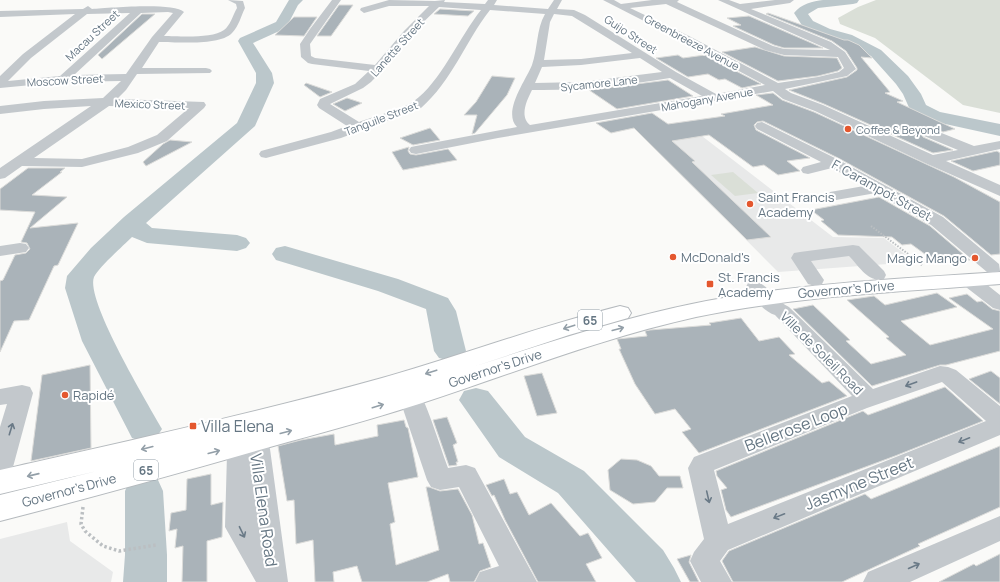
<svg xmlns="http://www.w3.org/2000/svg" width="1000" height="582" font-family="Manrope,sans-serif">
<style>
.built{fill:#e8e9e9}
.green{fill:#dadfd7}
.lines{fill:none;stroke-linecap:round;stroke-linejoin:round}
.river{fill:#bbc7cb;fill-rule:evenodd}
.building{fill:#aab3b9;stroke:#dcdcda}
.major-casing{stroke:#b5babe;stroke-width:2}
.path-far2{stroke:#bbbfc2;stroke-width:2;stroke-dasharray:1.5 1.5;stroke-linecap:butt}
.path-far1{stroke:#bbbfc2;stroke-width:2.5;stroke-dasharray:2 2;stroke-linecap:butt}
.path{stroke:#bbbfc2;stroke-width:3.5;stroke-dasharray:2.5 2.5;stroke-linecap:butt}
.minor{fill:#c3c8cc;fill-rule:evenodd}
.major{fill:#fff;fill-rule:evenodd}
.oneway{stroke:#939fa8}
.oneway2{stroke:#6a7a87}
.poi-dot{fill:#e4572e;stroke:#fff;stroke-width:1.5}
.labels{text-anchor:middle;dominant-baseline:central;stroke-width:4;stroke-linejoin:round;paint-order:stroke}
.far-street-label{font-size:11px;fill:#657683;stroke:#fff}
.far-poi-label{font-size:11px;fill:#657683;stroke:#fff;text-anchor:start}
.shield{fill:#fff;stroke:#939fa8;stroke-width:1}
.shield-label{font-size:12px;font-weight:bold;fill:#657683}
.street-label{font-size:13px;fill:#657683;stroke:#fff}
.poi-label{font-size:13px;fill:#657683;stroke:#fff;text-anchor:start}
.near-poi-label{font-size:16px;fill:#657683;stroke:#fff;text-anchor:start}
.near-street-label{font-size:16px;fill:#657683;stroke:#fff}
</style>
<rect width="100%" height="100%" fill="#fafaf8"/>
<path class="built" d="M685 123 833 237 884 238 915 262 778 272 636 129Z
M67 522 70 541 113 572 111 582H0V539Z"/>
<path class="green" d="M876 0H1000V113L963 105 875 38 840 24 838 18 858 7Z
M733 172 758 193 735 196 711 175Z"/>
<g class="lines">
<path class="river" d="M289 0H303L298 5 286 28 253 43 272 73 274 83 255 126 146 223 152 228 237 235 246 238 250 243 246 248 237 251 147 243 132 237C123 246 99 267 94 277 85 300 148 404 162 429L156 438 144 442 132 438 82 341 65 288 67 276 91 248 124 217 237 123 256 83V73L238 41 240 38 276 22Z
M823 0H859L857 3 853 4 818 8 808 14 813 21 830 29 852 35 881 50 908 76 921 94 926 105 940 112 1000 124V136L927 120 911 112 903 94 896 84 871 56 842 41 820 35 803 27 794 13C801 4 813 1 823 0Z
M285 246 398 279 448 298 456 311 466 351 461 358 450 361 439 358 434 351 426 309 378 291 276 260 272 254 276 248Z
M476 388 488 391 525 437 584 471 663 550 674 568 681 582H636L558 493 499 457 459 400 464 391Z
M144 475 158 480 163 491 167 555V582H123L125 555V491L130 480Z"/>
</g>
<path class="building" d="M339 5H353L331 36H317Z
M440 9 474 11 468 16 434 14Z
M768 13 844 40H848L859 45 872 58 861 57 890 92 885 93 903 101 897 102 955 129 943 132 934 128H924L921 132 923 137 953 150 933 153 824 104 789 90 847 77 857 70V68L846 51 832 41 766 14Z
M142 14H155L102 59 98 55Z
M749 16 823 48H784L774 45 733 26 741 25 727 18Z
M294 17H317L304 36 275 35Z
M755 47 784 56 837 58 842 68 838 71 818 76 778 81 722 52Z
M678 55 683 58 705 55 761 84 742 88 725 79 719 80 708 74 688 77 656 58Z
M492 76 515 78 507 95 475 133 472 134 477 115H464L476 102Z
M668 80 693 96 617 109 589 90Z
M306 83 332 92 320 97 304 85Z
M773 93 782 100 814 112 954 177 1000 202V254L991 255 944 216 840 159 763 121 757 122 754 125 756 130 810 158 787 161 800 171 778 175 764 165 753 167 709 135 672 141 695 161 692 162 771 237 747 240 634 128 611 133 596 123 652 113 668 124 725 116 721 114 773 105 756 95Z
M347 98 362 103 345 111 333 104Z
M430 128 440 140 413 145 400 138Z
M170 140 192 142 146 166 143 162 163 144Z
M409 147 408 151 410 154 416 155 448 149 457 160 403 170 392 152Z
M997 151 1000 153V165L973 171 951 161Z
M28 168H65L60 172H62L32 195 67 197 30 228 78 223 58 265 54 266 29 320 14 321 0 352V281L3 280 15 255 26 253 30 249 27 243 21 242 35 212 0 210V189Z
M879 197 930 226 970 260 954 261 950 257 933 260 911 244 902 245 892 237 838 235 821 221 824 220 811 210Z
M937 293 957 307 901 321 902 322 930 345 993 329 949 298 967 294 977 302 982 301 992 309 1000 311V351L946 365H940L872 386 793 309 813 305 850 340 846 341 871 364 906 355 886 338 889 337 847 300 874 296 885 305Z
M741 318 759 341 779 337 795 354 789 355 822 383 829 381 847 396 699 453 682 432 691 429 675 409 655 414 635 384 619 349H621L617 339 647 336 645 331 650 330 711 325 709 323Z
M90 365 91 448 31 461 42 375Z
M991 371 1000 378V404L969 379Z
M542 373 557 413 537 416 524 376Z
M945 387 983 421 895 456 731 517 726 510 721 490 727 488 717 476 716 471 863 411 868 415Z
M447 417 457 443 453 445 458 462H456L457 465 449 466 433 420Z
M404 420 406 427 408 428 418 477 388 483 395 522 390 524 396 565 439 550 426 487H429L440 491 458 489 472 515 479 544 483 543 491 567 480 571 474 582H450L448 574 427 582H362L357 566 333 572 334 582H315L313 540 296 544 294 500 287 501 278 446 301 440 334 434 335 445 378 436 377 425Z
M1000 446V507L918 544 920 546 842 582H733L722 561 729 551 865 494 871 499Z
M621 459 637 460 651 466 659 476H680L683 488H667L655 502 633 504 610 490 608 470Z
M211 474V505L223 502 222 537 207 541V582H182L183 546 175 548 177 529 169 531 171 513 186 510 187 479Z
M504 479 510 494 517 492 529 515 551 503 580 536 588 533 602 558 586 564 596 582H538L505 520 494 495 492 496 486 485Z
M1000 554V582H939L974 564 976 566Z
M691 555 689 562 699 582H690L677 559Z"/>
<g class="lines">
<defs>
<path id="major" d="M1000 272V284C899 292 796 296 696 317 601 338 511 374 419 404 370 420 320 433 270 447 180 473 90 498 0 521V495L97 471 0 494V470C128 441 256 413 382 378 462 355 540 326 620 306L628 308 631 313 628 318 569 335 473 367C559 339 646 310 735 296 823 282 912 278 1000 272Z"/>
</defs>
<use href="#major" class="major-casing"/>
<path class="path-far2" d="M871 226 920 263"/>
<path class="path-far1" d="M918 262 922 265"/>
<path class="path" d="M83 507 81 524 85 531 103 546 119 551 156 545"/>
<path class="minor" d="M228 0 243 1 245 8C241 16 239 26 232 33 220 46 176 42 159 42L142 68H206L210 69 212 71 210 73 137 74 126 90 117 99 204 102 206 105 204 108 167 141 138 153 82 167 22 166 5 178 0 179V168L91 106 44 109 0 114V106L44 101 103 98 121 81 63 82 0 88V76L23 54 75 14 0 17V11L83 9 88 6 92 9C109 8 174 2 184 12L164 36C178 36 212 39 224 30 230 26 233 15 237 8L236 4ZM168 12 173 13 152 37 126 74 74 75 141 13ZM130 13 60 76 8 81 31 58 87 14ZM109 106 189 108 157 135 128 147 82 159 34 158Z
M332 0H341L310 44 311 56 315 58 375 65 404 31 429 6H389L364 13 360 10 361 8 389 0 435 1 445 0 444 2 485 4 488 0H497L494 5 548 9 554 0H562L557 9 574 10 585 15 676 72 716 94 765 85 681 40 603 0H614L621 4 652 0H679L677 2 773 46 784 49 830 50 718 0H729L740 4 775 0H794L790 3 751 9 831 42 845 52 856 69 847 76 785 89 791 93 823 105 933 155 958 150 924 136 922 133 924 130H934L974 146 1000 141V149L946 161 1000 185V196L925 163 815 111 783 99 773 91 498 138 416 154 411 153 409 150 411 147 416 146 517 127C502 112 526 80 532 65 538 48 536 30 545 14L490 10C465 42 452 81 421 108L341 138 266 158 261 157 259 154 261 151 331 132 347 126 319 108 317 105 320 99 355 84 369 71 312 64 308 63 301 57 300 44 310 29ZM666 4 765 50 784 55 838 57 844 68 839 72 818 77 778 83 689 36 630 8ZM439 7 481 10C460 36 440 83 414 101 403 109 372 117 359 122L330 104 363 88 371 82 393 59 410 35ZM554 14 572 16 632 53 581 59 544 60 550 22ZM640 58 662 72 582 82 535 83 542 67 581 65ZM670 78 702 96 530 125C519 116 527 100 532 90 579 91 624 85 670 78Z
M762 122 839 160 943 217 999 264 1000 271 993 273 987 272 931 225 876 193 836 200 830 198 828 195 830 192 864 186 832 168 808 174 803 173 801 170 803 167 821 162 757 129 755 126 757 123Z
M20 243 26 244 29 248 26 252 0 256V246Z
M853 245 859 246 884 271 886 275 884 279C868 283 859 266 849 256L811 261 824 280 822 284 815 286 808 284 791 258 794 253 800 252Z
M969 274 976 276 1000 295V310L993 308 962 284 960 280 962 276Z
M755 281C769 285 775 301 789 307L873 389 940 366 948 367 956 370 1000 406V435L728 550 720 561 732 582H701L690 561 694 552 704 539 688 468 694 457 852 396 775 315C763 311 753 298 746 287L748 283ZM942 382 986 421 728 524 714 470 867 408Z
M404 375 412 377C428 405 437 438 448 468L466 465 475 468 537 582H475L480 572 499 566 459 487 440 490 431 487 427 480 402 406 393 383 396 377Z
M22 385 30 387 33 393 13 467 9 474 0 477V427L7 404 0 405V389Z
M247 425 256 427 260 438 267 442 270 449 288 582H256L225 527 227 454 236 441 235 434 238 427Z
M1000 516V541L910 582H863L868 572Z"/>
<use href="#major" class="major"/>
</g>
<defs><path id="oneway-shaft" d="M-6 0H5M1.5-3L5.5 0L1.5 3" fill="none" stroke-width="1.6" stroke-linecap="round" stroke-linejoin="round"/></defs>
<g class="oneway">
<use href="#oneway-shaft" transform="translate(569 327) rotate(162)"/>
<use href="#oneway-shaft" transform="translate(618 329) rotate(-15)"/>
<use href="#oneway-shaft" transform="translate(431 372) rotate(162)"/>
<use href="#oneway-shaft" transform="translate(378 406) rotate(-17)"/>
<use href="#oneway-shaft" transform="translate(286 432) rotate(-15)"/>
<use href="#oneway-shaft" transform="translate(147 448) rotate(166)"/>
<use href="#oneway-shaft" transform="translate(214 452) rotate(-15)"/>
<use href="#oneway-shaft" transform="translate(33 475) rotate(167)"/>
</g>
<g class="oneway2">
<use href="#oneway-shaft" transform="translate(911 384) rotate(160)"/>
<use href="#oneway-shaft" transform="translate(11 429) rotate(-73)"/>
<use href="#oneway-shaft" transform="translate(964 440) rotate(158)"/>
<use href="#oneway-shaft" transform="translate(708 497) rotate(77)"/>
<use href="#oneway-shaft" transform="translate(779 516) rotate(158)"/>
<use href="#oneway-shaft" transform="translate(242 532) rotate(64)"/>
<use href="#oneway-shaft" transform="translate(914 566) rotate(-24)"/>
</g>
<g class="poi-dot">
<circle cx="848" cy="129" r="4"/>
<circle cx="750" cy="204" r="4"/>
<circle cx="673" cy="257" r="4"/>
<circle cx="975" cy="258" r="4"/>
<rect x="706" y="280" width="8" height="8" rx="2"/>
<circle cx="65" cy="395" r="4"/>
<rect x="189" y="422" width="8" height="8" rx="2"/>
</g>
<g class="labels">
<g class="far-street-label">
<text transform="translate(631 34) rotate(33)">Guijo Street</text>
<text transform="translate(92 35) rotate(-43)">Macau Street</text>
<text transform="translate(692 42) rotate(28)">Greenbreeze Avenue</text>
<text transform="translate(397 47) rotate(-48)">Lanette Street</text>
<text transform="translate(65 80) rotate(-3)">Moscow Street</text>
<text transform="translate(599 83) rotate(-6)">Sycamore Lane</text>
<text transform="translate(707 99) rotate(-10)">Mahogany Avenue</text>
<text transform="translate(150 104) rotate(2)">Mexico Street</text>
<text transform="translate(381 118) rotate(-21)">Tanguile Street</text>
</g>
<g class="far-poi-label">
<text x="856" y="129">Coffee &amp; Beyond</text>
</g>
<g class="shield">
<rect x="578" y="310" width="24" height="20" rx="3"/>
<rect x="134" y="460" width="24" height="20" rx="3"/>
</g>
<g class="shield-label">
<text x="590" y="320">65</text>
<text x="146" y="470">65</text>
</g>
<g class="street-label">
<text transform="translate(882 190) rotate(29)">F. Carampot Street</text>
<text transform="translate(846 289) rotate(-5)">Governor's Drive</text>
<text transform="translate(822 353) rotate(45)">Ville de Soleil Road</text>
<text transform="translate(495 368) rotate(-18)">Governor's Drive</text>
<text transform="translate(69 490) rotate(-15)">Governor's Drive</text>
</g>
<g class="poi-label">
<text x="758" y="197">Saint Francis<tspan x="758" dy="15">Academy</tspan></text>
<text x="681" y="257">McDonald's</text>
<text x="967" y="258" text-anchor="end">Magic Mango</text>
<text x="718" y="277">St. Francis<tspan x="718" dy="15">Academy</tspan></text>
<text x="73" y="395">Rapidé</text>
</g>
<g class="near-poi-label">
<text x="201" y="426">Villa Elena</text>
</g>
<g class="near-street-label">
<text transform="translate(796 427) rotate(-21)">Bellerose Loop</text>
<text transform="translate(859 483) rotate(-22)">Jasmyne Street</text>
<text transform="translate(264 510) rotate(82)">Villa Elena Road</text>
</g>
</g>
</svg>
